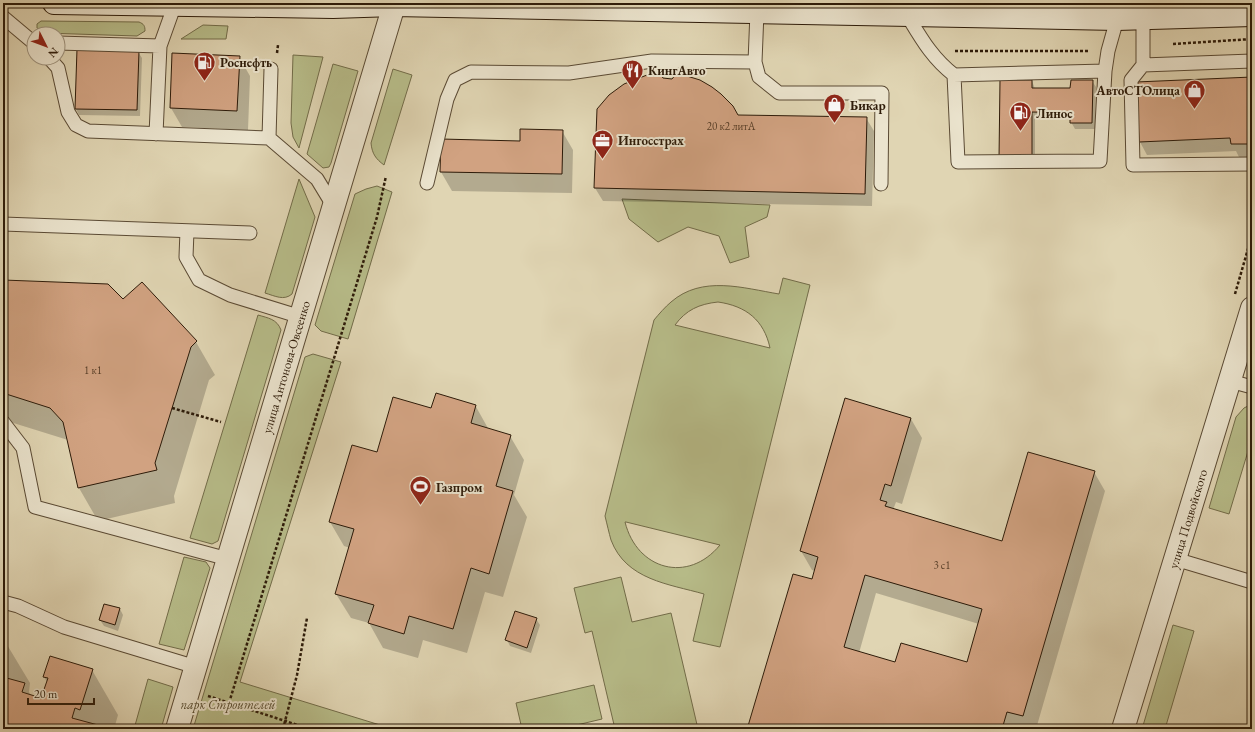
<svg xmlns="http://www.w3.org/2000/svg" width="1255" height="732" font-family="'EB Garamond',serif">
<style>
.green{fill:#b7bc89;stroke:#726c49;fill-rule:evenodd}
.shadow{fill:#0003;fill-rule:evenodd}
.building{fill:#d1a281;stroke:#2d1b09;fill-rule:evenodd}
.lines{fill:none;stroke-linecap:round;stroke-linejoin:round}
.service-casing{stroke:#5a4a34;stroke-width:15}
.minor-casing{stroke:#5a4a34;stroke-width:24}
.tertiary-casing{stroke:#5a4a34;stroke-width:24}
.secondary-casing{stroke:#2d1b09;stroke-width:24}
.path{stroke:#2d1b09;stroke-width:2.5;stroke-dasharray:3 2;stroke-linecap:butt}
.service{stroke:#ebe4ce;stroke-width:13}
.minor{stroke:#ebe4ce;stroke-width:22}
.tertiary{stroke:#ebe4ce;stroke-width:22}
.secondary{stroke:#ebe4ce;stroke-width:22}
.labels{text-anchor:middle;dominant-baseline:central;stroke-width:4;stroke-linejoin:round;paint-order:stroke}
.number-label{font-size:11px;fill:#563d27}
.poi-label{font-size:13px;font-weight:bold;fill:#2d1b09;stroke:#ebe4ce;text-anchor:start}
.street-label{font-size:13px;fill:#2d1b09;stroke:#ebe4ce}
.park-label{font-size:13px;font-style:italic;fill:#564b2f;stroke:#ebe4ce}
</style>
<rect width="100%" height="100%" fill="#e0d5b3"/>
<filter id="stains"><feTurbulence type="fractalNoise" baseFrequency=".005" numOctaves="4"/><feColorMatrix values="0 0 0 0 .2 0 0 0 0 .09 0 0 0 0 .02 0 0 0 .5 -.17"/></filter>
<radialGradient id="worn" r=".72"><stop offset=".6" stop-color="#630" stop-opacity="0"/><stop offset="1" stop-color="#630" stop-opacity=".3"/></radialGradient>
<path class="green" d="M41 21 139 22C144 24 145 26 145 31L137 36 44 33 37 28V24Z
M203 25 228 26 226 39H181Z
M293 55 323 57 299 148 293 137 291 123Z
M333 64 358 71 331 163 329 167 323 168 307 154Z
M393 69 412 75 384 165C376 159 372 154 371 143Z
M299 179 315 217 292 294C284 301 275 296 265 293Z
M377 186 392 192 348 339 321 331 315 325 355 194 366 189Z
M622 199 770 205 767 217 745 227 749 257 730 263 719 236 688 227 658 242 629 219Z
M783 278 810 285 720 647 693 641 704 594C669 584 626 580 611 540 609 533 607 524 605 516L654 320C659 314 665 307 671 302 702 275 743 288 779 294ZM718 302C746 306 764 320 770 348L675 325C686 310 699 304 718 302ZM625 522H626L720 545C688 584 637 570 625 522Z
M258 315C268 318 277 319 281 330L218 541 212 544 190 538Z
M313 354 341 362 240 682 393 729H193L305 357Z
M1252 404V438L1229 514 1209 508 1236 417 1244 408Z
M184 557 206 562 210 568 184 650 159 644Z
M621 577 632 622 671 613 698 729H615L592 631 585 633 574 588Z
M1173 625 1194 631 1165 729H1142Z
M148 679 173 687 161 729H134Z
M594 685 602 719 560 729H522L516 703Z"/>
<path class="shadow" d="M138 52 142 58 140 116 79 115 76 109Z
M239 57 250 76 248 130 182 127 171 108Z
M658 74 663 79 673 80 737 116 866 118 874 131 872 206 603 201 595 188 625 84 633 80Z
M1252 78V157H1239L1236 151 1147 155 1140 142Z
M1032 81 1035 89H1071L1092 81 1096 87 1095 129H1075L1071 122V119L1035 118V166L1004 165Z
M562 131 573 150 572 193 452 191 441 172 521 142Z
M3 281 123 300 142 283 196 342 215 375 209 380 174 496 175 503 98 521 79 488 68 440 7 421 3 414Z
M475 405 489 430 510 436 524 460 514 495 527 517 503 597 485 592 467 653 423 640 418 658 383 648 369 623 351 618 336 594 350 548 344 546 330 522 378 453 431 409Z
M911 419 922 438 902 504 896 502 893 510 1003 542 1094 472 1105 491 1036 729H751L749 726 813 580 815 571 812 570 801 551ZM876 593 979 624 967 664H896L859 653Z
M120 609 123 615 118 631 104 626 100 620Z
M536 619 540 625 531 653 510 646 507 640Z
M3 638 30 683 29 692 31 696 42 699 47 682 44 677 92 670 118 715 114 729H3Z"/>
<path class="building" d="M77 49 139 51 137 110 75 109Z
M172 53 240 56 237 111 170 108Z
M659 72 663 78 672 79 677 73 700 80 712 87 721 94 733 106 738 115 867 117 865 194 594 188 597 109 609 95 624 84 647 75Z
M1252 77V144H1231L1230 138 1139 142 1136 82Z
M1000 80H1032V88H1070L1071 80H1093L1092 123H1070V113L1032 112V160L999 159Z
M520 129 563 130 562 174 440 172 441 139 520 141Z
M3 280 108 284 123 299 142 282 197 341 191 347 155 463 157 470 78 488 63 422 50 408 3 393Z
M436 393 476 405 471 423 511 435 496 486 513 491 489 574 471 568 453 629 409 616 404 634 368 623 374 605 335 594 354 529 329 522 352 445 377 452 393 397 431 408Z
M845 398 911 418 891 486 885 484 880 500 887 502 885 506 1002 541 1028 452 1095 471 1023 716 1007 712 1002 729H758L748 726 793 574 812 579 818 557 800 551ZM865 575 982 609 967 662 901 643 895 662 844 647Z
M104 604 120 608 115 625 99 620Z
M515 611 537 618 527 648 505 640Z
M3 636 5 640 3 649Z
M50 656 93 669 80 710 75 708 72 718 98 725 97 729H3V677L25 683 22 692 41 698 48 678 43 677Z"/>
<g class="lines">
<defs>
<path id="service" d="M757 12 755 62 759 77 779 93H882L881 184
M907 15C921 38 932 58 954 75L1105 71 1108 51 1117 19
M3 17 34 43
M1143 18V65L1252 61
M58 43 160 46
M49 58 58 68 68 112 76 125 88 131 269 138 317 179 334 207
M1143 65 1131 80 1133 165 1252 164
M954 75 958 162 1100 161 1105 71
M156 134 160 46 175 4
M269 138 271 69
M427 183 447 99 455 80 471 72 569 73 652 61 755 62
M3 224 250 233
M187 231 186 257 199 280 230 295 301 317
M1230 381 1252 387
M3 422 23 448 35 507 228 559
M1175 559 1252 582
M3 602 18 606 64 627 196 667"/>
<g id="minor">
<path id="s1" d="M177 729 394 5"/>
</g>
<g id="tertiary">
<path id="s2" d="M1123 729 1252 308"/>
</g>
<path id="secondary" d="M54 3 333 7 394 5 1117 19 1252 15"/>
</defs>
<use href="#service" class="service-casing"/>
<use href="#minor" class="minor-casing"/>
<use href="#tertiary" class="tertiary-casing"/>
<use href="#secondary" class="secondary-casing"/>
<path class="path" d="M1173 44 1252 39
M955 51H1090
M277 53 278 45
M1235 294 1252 235
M172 408 221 422
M208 696 310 729
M229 703 377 217 386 176
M283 729 297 675 307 618"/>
<use href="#service" class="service"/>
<use href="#minor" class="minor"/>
<use href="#tertiary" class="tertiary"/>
<use href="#secondary" class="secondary"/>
</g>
<defs>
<symbol id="fuel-pin" viewBox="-11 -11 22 30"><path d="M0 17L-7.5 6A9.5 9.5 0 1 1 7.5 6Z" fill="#8f2418" stroke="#ebe4ce"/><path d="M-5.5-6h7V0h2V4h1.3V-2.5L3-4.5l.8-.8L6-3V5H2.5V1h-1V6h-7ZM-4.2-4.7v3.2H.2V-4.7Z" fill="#fff"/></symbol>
<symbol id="restaurant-pin" viewBox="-11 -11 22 30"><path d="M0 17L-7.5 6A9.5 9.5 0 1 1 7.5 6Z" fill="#8f2418" stroke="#ebe4ce"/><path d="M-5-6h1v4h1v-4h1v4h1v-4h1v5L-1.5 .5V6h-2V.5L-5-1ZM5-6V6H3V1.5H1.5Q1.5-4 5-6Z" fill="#fff"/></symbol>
<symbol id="shop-pin" viewBox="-11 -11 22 30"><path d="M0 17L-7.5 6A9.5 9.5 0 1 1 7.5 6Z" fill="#8f2418" stroke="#ebe4ce"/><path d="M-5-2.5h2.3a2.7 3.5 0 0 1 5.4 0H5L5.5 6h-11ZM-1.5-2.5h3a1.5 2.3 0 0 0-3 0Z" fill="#fff"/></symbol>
<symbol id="office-pin" viewBox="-11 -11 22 30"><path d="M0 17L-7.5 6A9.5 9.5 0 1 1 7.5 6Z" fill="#8f2418" stroke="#ebe4ce"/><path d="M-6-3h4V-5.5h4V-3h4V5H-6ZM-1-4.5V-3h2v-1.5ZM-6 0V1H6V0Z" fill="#fff"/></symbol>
<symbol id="stadium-pin" viewBox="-11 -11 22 30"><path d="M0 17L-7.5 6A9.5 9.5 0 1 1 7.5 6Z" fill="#8f2418" stroke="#ebe4ce"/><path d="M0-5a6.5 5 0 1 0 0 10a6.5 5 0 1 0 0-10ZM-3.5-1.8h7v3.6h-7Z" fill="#fff"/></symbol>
</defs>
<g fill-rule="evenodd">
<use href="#fuel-pin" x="192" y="50" width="25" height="34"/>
<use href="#restaurant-pin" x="620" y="58" width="25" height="34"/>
<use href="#shop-pin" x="1182" y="78" width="25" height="34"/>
<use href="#shop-pin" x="822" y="92" width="25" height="34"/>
<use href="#fuel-pin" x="1008" y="100" width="25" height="34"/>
<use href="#office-pin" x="590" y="128" width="25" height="34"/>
<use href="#stadium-pin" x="408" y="474" width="25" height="34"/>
</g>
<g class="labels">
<g class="number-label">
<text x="731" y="126">20 к2 литА</text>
<text x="93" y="370">1 к1</text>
<text x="942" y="565">3 с1</text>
</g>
<g class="poi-label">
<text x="220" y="62">Роснефть</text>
<text x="648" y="70">КингАвто</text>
<text x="1180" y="90" text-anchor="end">АвтоСТОлица</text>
<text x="850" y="105">Бикар</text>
<text x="1036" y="113">Линос</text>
<text x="618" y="140">Ингосстрах</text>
<text x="436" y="487">Газпром</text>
</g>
<g class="street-label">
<text stroke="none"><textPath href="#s1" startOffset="378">улица Антонова-Овсеенко</textPath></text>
<text stroke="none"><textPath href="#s2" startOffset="220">улица Подвойского</textPath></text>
</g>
<g class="park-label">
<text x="228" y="704">парк Строителей</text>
</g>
</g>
<rect width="1255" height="732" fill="none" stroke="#e0d5b3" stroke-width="16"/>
<rect x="4" y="4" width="1247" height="724" fill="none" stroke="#2d1b09" stroke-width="2"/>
<rect x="8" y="8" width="1239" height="716" fill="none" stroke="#2d1b09"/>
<g transform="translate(46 46) rotate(132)"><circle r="19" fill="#ebe4ce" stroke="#9f947f"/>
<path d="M0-3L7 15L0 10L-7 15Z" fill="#8f2418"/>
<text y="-6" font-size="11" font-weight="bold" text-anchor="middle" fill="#2d1b09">N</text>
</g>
<path d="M28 698v6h66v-6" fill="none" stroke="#2d1b09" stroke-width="2"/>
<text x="34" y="698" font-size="12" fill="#2d1b09" stroke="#ebe4ce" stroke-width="3" paint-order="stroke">20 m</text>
<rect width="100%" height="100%" filter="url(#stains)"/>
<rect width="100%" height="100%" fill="url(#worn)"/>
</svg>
